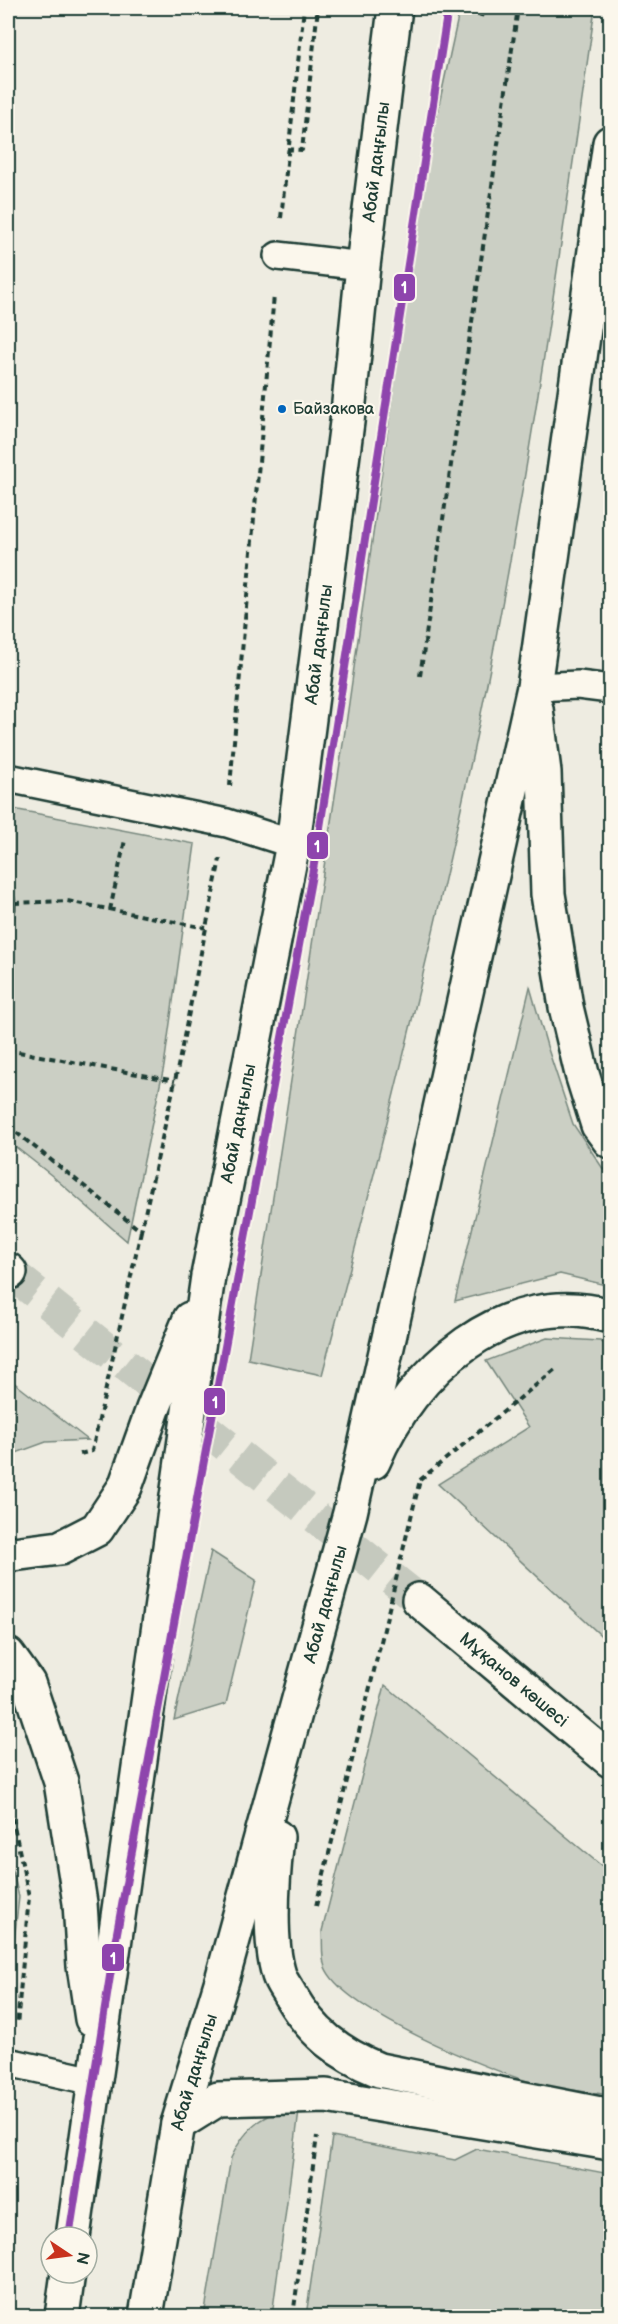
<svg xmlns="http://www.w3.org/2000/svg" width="618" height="2324" font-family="'Balsamiq Sans',sans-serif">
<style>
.green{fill:#cbcfc4;stroke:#75867c;stroke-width:1.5}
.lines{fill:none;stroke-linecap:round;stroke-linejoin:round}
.secondary-tunnel{stroke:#c5c9be;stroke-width:33;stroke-dasharray:33 16;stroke-linecap:butt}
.service-casing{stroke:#1f3d34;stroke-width:32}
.secondary-casing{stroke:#1f3d34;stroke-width:38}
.path{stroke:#1f3d34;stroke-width:4;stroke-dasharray:6 4.5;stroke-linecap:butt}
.service{stroke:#fbf7ec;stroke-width:27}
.secondary{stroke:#fbf7ec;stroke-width:33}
.path-bridge{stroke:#1f3d34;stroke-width:4;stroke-dasharray:6 4.5;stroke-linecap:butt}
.metro-1-casing{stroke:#fbf7ec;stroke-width:12}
.metro-1{stroke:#8e44ad;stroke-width:8}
.bus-dot{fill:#0065bd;stroke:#fbf7ec;stroke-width:2}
.labels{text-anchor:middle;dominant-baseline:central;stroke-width:4.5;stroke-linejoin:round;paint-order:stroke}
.bus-label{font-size:16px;fill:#1f3d34;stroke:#fbf7ec;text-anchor:start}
.street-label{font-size:18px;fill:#1f3d34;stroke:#fbf7ec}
.line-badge{stroke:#fbf7ec;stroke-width:2}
.badge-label{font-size:16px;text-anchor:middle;font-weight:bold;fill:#fff}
</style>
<rect width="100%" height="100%" fill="#eeece1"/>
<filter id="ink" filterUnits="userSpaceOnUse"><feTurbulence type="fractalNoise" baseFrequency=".0167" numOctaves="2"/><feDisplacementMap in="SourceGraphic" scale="12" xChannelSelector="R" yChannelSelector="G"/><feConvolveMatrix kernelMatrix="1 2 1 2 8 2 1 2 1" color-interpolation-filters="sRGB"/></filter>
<g filter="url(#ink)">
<path class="green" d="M460 8H595C560 255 525 503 474 748 429 959 377 1167 322 1375L248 1359 345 731 425 169Z
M8 808 195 844 164 1066 127 1241 51 1175 8 1141Z
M530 987 547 1046 573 1124 610 1179V1286L560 1274 455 1301Z
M547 1338 600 1341 610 1347V1644L438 1484 529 1427 486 1361Z
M8 1378 88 1440 46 1442 8 1456Z
M211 1551 256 1580 226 1704 174 1720Z
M385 1685 610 1873V2095C585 2091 558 2090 534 2083 488 2070 343 2011 325 1967 321 1958 323 1941 322 1931Z
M8 1852 19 1897 8 1994Z
M300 2104 272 2316H204L231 2158C247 2123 265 2115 300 2104Z
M332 2137 455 2160 477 2149 610 2174V2316H306Z"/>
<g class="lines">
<path class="secondary-tunnel" d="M10 1272 419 1600"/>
<defs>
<path id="service" d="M278 256 363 266
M534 687 578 685 610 689
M8 778 227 823 293 844
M8 2062 94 2081"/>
<g id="secondary">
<path d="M536 709 544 772 548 894 566 1007 582 1074 598 1125 610 1141"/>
<path d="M8 1270 10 1272"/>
<path d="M373 1462C412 1370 504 1286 610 1316"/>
<path d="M8 1552 13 1554 60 1548 97 1529 125 1487 153 1409 190 1319"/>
<path id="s1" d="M419 1600 610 1760"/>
<path d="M8 1655 28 1683 61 1782 80 1903 84 1966 92 2019"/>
<path d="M277 1837C273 1874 268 1940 279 1975 281 1982 287 1989 290 1995 312 2033 339 2054 379 2070L610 2116"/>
<path d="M178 2124 218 2099 326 2096 610 2143"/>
<path id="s2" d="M73 2237 208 1276 293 844 347 422 363 266 395 8"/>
<path d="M62 2316 68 2273"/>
<path id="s3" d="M146 2316 178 2124 222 1980 350 1513 534 687 610 143"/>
</g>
</defs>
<use href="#service" class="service-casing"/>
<use href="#secondary" class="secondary-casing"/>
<path class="path" d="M481 17 483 8
M287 149 302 150 318 8
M281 218 304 8
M420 676 518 8
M230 786 274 295
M8 885C17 899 16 915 8 929
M15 903 67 901 206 928
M110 910 125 840
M8 1050 175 1081
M8 1126 141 1231 175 1081 220 859
M420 1480 558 1367
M8 1797 29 1897 17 2025
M316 1906 371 1683
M8 2110 9 2101
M293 2316 317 2136"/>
<use href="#service" class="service"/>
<use href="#secondary" class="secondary"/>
<path class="path-bridge" d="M80 1454 92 1451 141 1231
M371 1683 420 1480"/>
<defs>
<path id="metro-1" d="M69 2237 116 1938 316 853 448 8"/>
</defs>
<use href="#metro-1" class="metro-1-casing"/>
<use href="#metro-1" class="metro-1"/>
</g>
</g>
<circle class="bus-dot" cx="282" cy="409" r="5"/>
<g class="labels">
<g class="bus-label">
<text x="293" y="409">Байзакова</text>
</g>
<g class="street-label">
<text stroke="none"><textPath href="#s2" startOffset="2098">Абай даңғылы</textPath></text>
<text stroke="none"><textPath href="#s2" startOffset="1612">Абай даңғылы</textPath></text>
<text stroke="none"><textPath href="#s2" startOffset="1126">Абай даңғылы</textPath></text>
<text stroke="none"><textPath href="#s3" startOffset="735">Абай даңғылы</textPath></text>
<text stroke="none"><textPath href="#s1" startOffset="124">Мұқанов көшесі</textPath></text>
<text stroke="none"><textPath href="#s3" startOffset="249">Абай даңғылы</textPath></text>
</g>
</g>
<g class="line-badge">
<rect x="393" y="273" width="23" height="29" rx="6" fill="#8e44ad"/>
<rect x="306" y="831" width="23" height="29" rx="6" fill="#8e44ad"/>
<rect x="203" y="1387" width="23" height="29" rx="6" fill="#8e44ad"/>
<rect x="101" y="1943" width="24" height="29" rx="6" fill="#8e44ad"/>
</g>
<g class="badge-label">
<text x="404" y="293">1</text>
<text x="317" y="852">1</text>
<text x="215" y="1408">1</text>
<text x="113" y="1964">1</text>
</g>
<rect width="618" height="2324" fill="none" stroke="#fbf7ec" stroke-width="30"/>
<rect x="15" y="15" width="588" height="2294" fill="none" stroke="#1f3d34" stroke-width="2" filter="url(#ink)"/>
<g transform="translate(69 2255) rotate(103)"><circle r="28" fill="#fbf7ec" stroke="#a3ada2" stroke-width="1.5"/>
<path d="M0-4.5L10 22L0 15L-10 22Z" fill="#c8321e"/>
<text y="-9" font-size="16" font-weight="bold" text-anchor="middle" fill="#1f3d34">N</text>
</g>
</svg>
